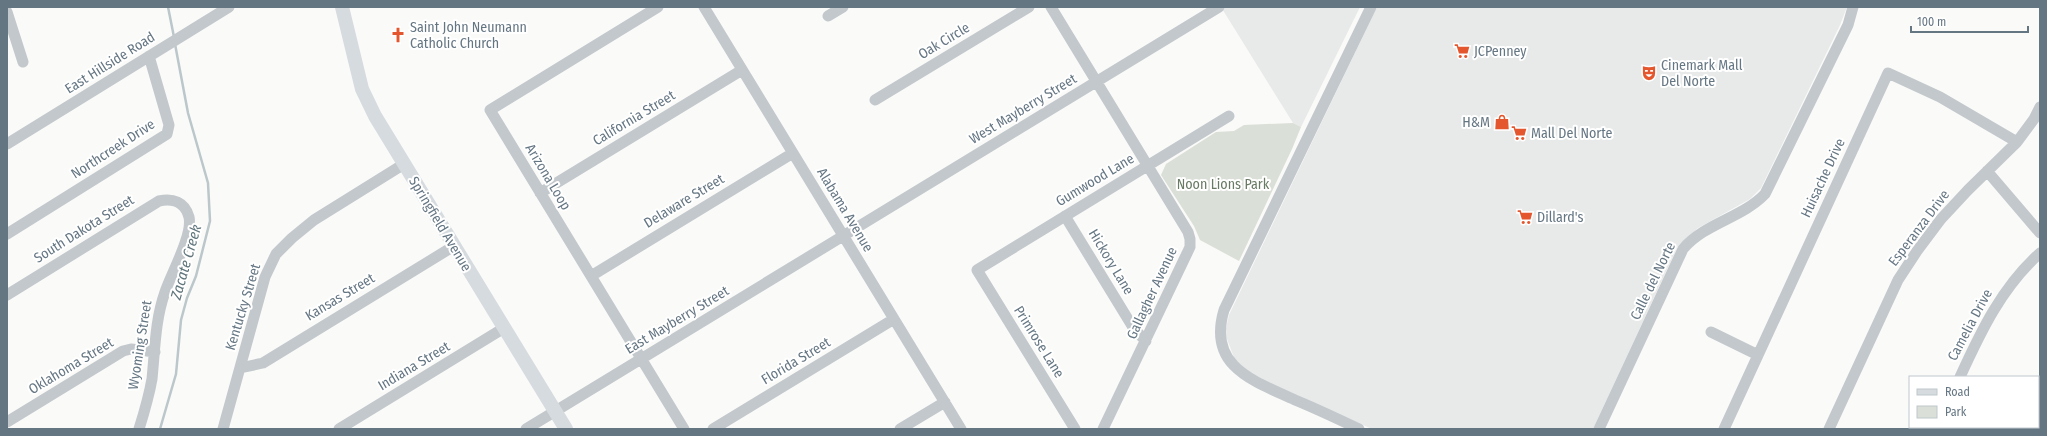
<svg xmlns="http://www.w3.org/2000/svg" width="2047" height="436" font-family="'Fira Sans Condensed',sans-serif">
<style>
.built{fill:#e8e9e9}
.green{fill:#dadfd7}
.lines{fill:none;stroke-linecap:round;stroke-linejoin:round}
.stream{stroke:#bbc7cb;stroke-width:2.5}
.minor{stroke:#c3c8cc;stroke-width:11}
.major{stroke:#d6dbdf;stroke-width:14}
.labels{text-anchor:middle;dominant-baseline:central;stroke-width:4;stroke-linejoin:round;paint-order:stroke}
.poi-label{font-size:14px;fill:#657683;stroke:#fff;text-anchor:start}
.street-label{font-size:14px;fill:#657683;stroke:#fff}
.park-label{font-size:14px;fill:#687a64;stroke:#fff}
.water-label{font-size:15px;font-style:italic;fill:#60757c;stroke:#fff}
</style>
<rect width="100%" height="100%" fill="#fafaf8"/>
<path class="built" d="M1221 7H1360L1301 127 1293 123Z
M1377 7H1847L1840 25 1761 188 1750 199 1698 228 1678 246 1593 429H1372L1255 377 1235 360 1227 339 1226 328 1229 315Z"/>
<path class="green" d="M1293 123 1301 127 1292 149 1239 261 1200 240 1194 226 1161 175 1166 164 1216 132 1234 131 1244 125Z"/>
<g class="lines">
<path class="stream" d="M168 7 174 37
M160 429 176 374 181 320 187 298 196 276 210 221 208 183 188 113 175 44"/>
<path class="minor" d="M658 7 490 110 684 429
M704 7 961 429
M1051 7 1188 232 1190 239V247L1103 429
M7 12 23 62
M828 16 843 7
M875 100 1029 7
M7 144 229 7
M1987 171 2040 233
M540 193 742 70
M1065 216 1134 329 1146 341
M7 234 167 134 169 125 149 56
M591 276 793 153
M7 295 159 201C173 198 185 202 189 217 193 235 171 274 165 292 155 320 155 350 152 379 149 396 144 413 139 429
M1711 332 1758 355
M240 368 263 363 454 246
M1960 377C1981 331 2002 287 2040 253
M7 422 123 351 131 349 155 352
M223 429 265 277 276 254 292 238 314 220 404 164
M339 429 504 328
M526 429 1219 7
M713 429 894 319
M900 429 945 402
M1075 429 977 270 1229 116
M1359 429C1338 419 1317 409 1295 400 1254 381 1207 367 1224 310L1371 7
M1599 429 1683 249C1705 223 1742 218 1765 194L1848 25 1853 7
M1724 429 1888 73 1940 97 2017 142
M1829 429 1898 280 1917 251 1941 219 1968 190 2017 142 2034 119 2040 107
M1936 429 1937 427"/>
<path class="major" d="M342 7 362 89 375 116 566 429"/>
</g>
<defs>
<symbol id="church-bare" viewBox="-9 -9 18 18"><path d="M-1.2-6h2.4v3.5h3.3v2.4h-3.3V6h-2.4V-.1h-3.3v-2.4h3.3Z" fill="#e4572e" stroke="#fff" stroke-width="2.5" paint-order="stroke"/></symbol>
<symbol id="supermarket-bare" viewBox="-9 -9 18 18"><path d="M-6-5.5h2.5l.6 2H6L4.5 2H-2.5L-4.4-4H-6ZM-1.5 3.2a1.3 1.3 0 1 0 .1 0ZM3 3.2a1.3 1.3 0 1 0 .1 0Z" fill="#e4572e" stroke="#fff" stroke-width="2.5" paint-order="stroke"/></symbol>
<symbol id="theatre-bare" viewBox="-9 -9 18 18"><path d="M-5-5.5Q0-4 5-5.5V0Q5 5 0 6Q-5 5-5 0ZM-3.3-2.5H-1v1.5H-3.3ZM1-2.5H3.3v1.5H1ZM-2.8 1Q0 5.5 2.8 1Z" fill="#e4572e" stroke="#fff" stroke-width="2.5" paint-order="stroke"/></symbol>
<symbol id="shop-bare" viewBox="-9 -9 18 18"><path d="M-5-2.5h2.3a2.7 3.5 0 0 1 5.4 0H5L5.5 6h-11ZM-1.5-2.5h3a1.5 2.3 0 0 0-3 0Z" fill="#e4572e" stroke="#fff" stroke-width="2.5" paint-order="stroke"/></symbol>
</defs>
<g fill-rule="evenodd">
<use href="#church-bare" x="387" y="24" width="22" height="22"/>
<use href="#supermarket-bare" x="1451" y="40" width="22" height="22"/>
<use href="#theatre-bare" x="1638" y="62" width="22" height="22"/>
<use href="#shop-bare" x="1491" y="111" width="22" height="22"/>
<use href="#supermarket-bare" x="1508" y="122" width="22" height="22"/>
<use href="#supermarket-bare" x="1514" y="206" width="22" height="22"/>
</g>
<g class="labels">
<g class="poi-label">
<text x="410" y="27">Saint John Neumann<tspan x="410" dy="16">Catholic Church</tspan></text>
<text x="1474" y="51">JCPenney</text>
<text x="1661" y="65">Cinemark Mall<tspan x="1661" dy="16">Del Norte</tspan></text>
<text x="1490" y="122" text-anchor="end">H&amp;M</text>
<text x="1531" y="133">Mall Del Norte</text>
<text x="1537" y="217">Dillard's</text>
</g>
<g class="street-label">
<text transform="translate(944 41) rotate(-31)">Oak Circle</text>
<text transform="translate(110 63) rotate(-32)">East Hillside Road</text>
<text transform="translate(1023 109) rotate(-31)">West Mayberry Street</text>
<text transform="translate(634 118) rotate(-31)">California Street</text>
<text transform="translate(113 149) rotate(-33)">Northcreek Drive</text>
<text transform="translate(548 177) rotate(59)">Arizona Loop</text>
<text transform="translate(1823 178) rotate(-65)">Huisache Drive</text>
<text transform="translate(1095 180) rotate(-31)">Gumwood Lane</text>
<text transform="translate(684 201) rotate(-31)">Delaware Street</text>
<text transform="translate(845 210) rotate(59)">Alabama Avenue</text>
<text transform="translate(440 224) rotate(59)">Springfield Avenue</text>
<text transform="translate(1919 228) rotate(-53)">Esperanza Drive</text>
<text transform="translate(84 229) rotate(-32)">South Dakota Street</text>
<text transform="translate(1111 262) rotate(59)">Hickory Lane</text>
<text transform="translate(1653 281) rotate(-64)">Calle del Norte</text>
<text transform="translate(1152 293) rotate(-65)">Gallagher Avenue</text>
<text transform="translate(340 297) rotate(-31)">Kansas Street</text>
<text transform="translate(243 307) rotate(-73)">Kentucky Street</text>
<text transform="translate(677 320) rotate(-31)">East Mayberry Street</text>
<text transform="translate(1970 325) rotate(-62)">Camelia Drive</text>
<text transform="translate(1039 342) rotate(58)">Primrose Lane</text>
<text transform="translate(140 345) rotate(-81)">Wyoming Street</text>
<text transform="translate(796 361) rotate(-31)">Florida Street</text>
<text transform="translate(71 366) rotate(-31)">Oklahoma Street</text>
<text transform="translate(414 366) rotate(-31)">Indiana Street</text>
</g>
<g class="park-label">
<text x="1223" y="184">Noon Lions Park</text>
</g>
<g class="water-label">
<text transform="translate(186 262) rotate(-74)">Zacate Creek</text>
</g>
</g>
<rect width="2047" height="436" fill="none" stroke="#657683" stroke-width="16"/>
<rect x="1909" y="376" width="130" height="52" fill="#ffffff" stroke="#c1c8cd"/>
<rect x="1917" y="389" width="20" height="6" fill="#d6dbdf" stroke="#c1c8cd"/>
<text x="1945" y="396" font-size="12" fill="#657683">Road</text>
<rect x="1917" y="406" width="20" height="12" fill="#dadfd7" stroke="#c1c8cd"/>
<text x="1945" y="416" font-size="12" fill="#657683">Park</text>
<path d="M1911 26v6h117v-6" fill="none" stroke="#657683" stroke-width="2"/>
<text x="1917" y="26" font-size="12" fill="#657683" stroke="#ffffff" stroke-width="3" paint-order="stroke">100 m</text>
</svg>
